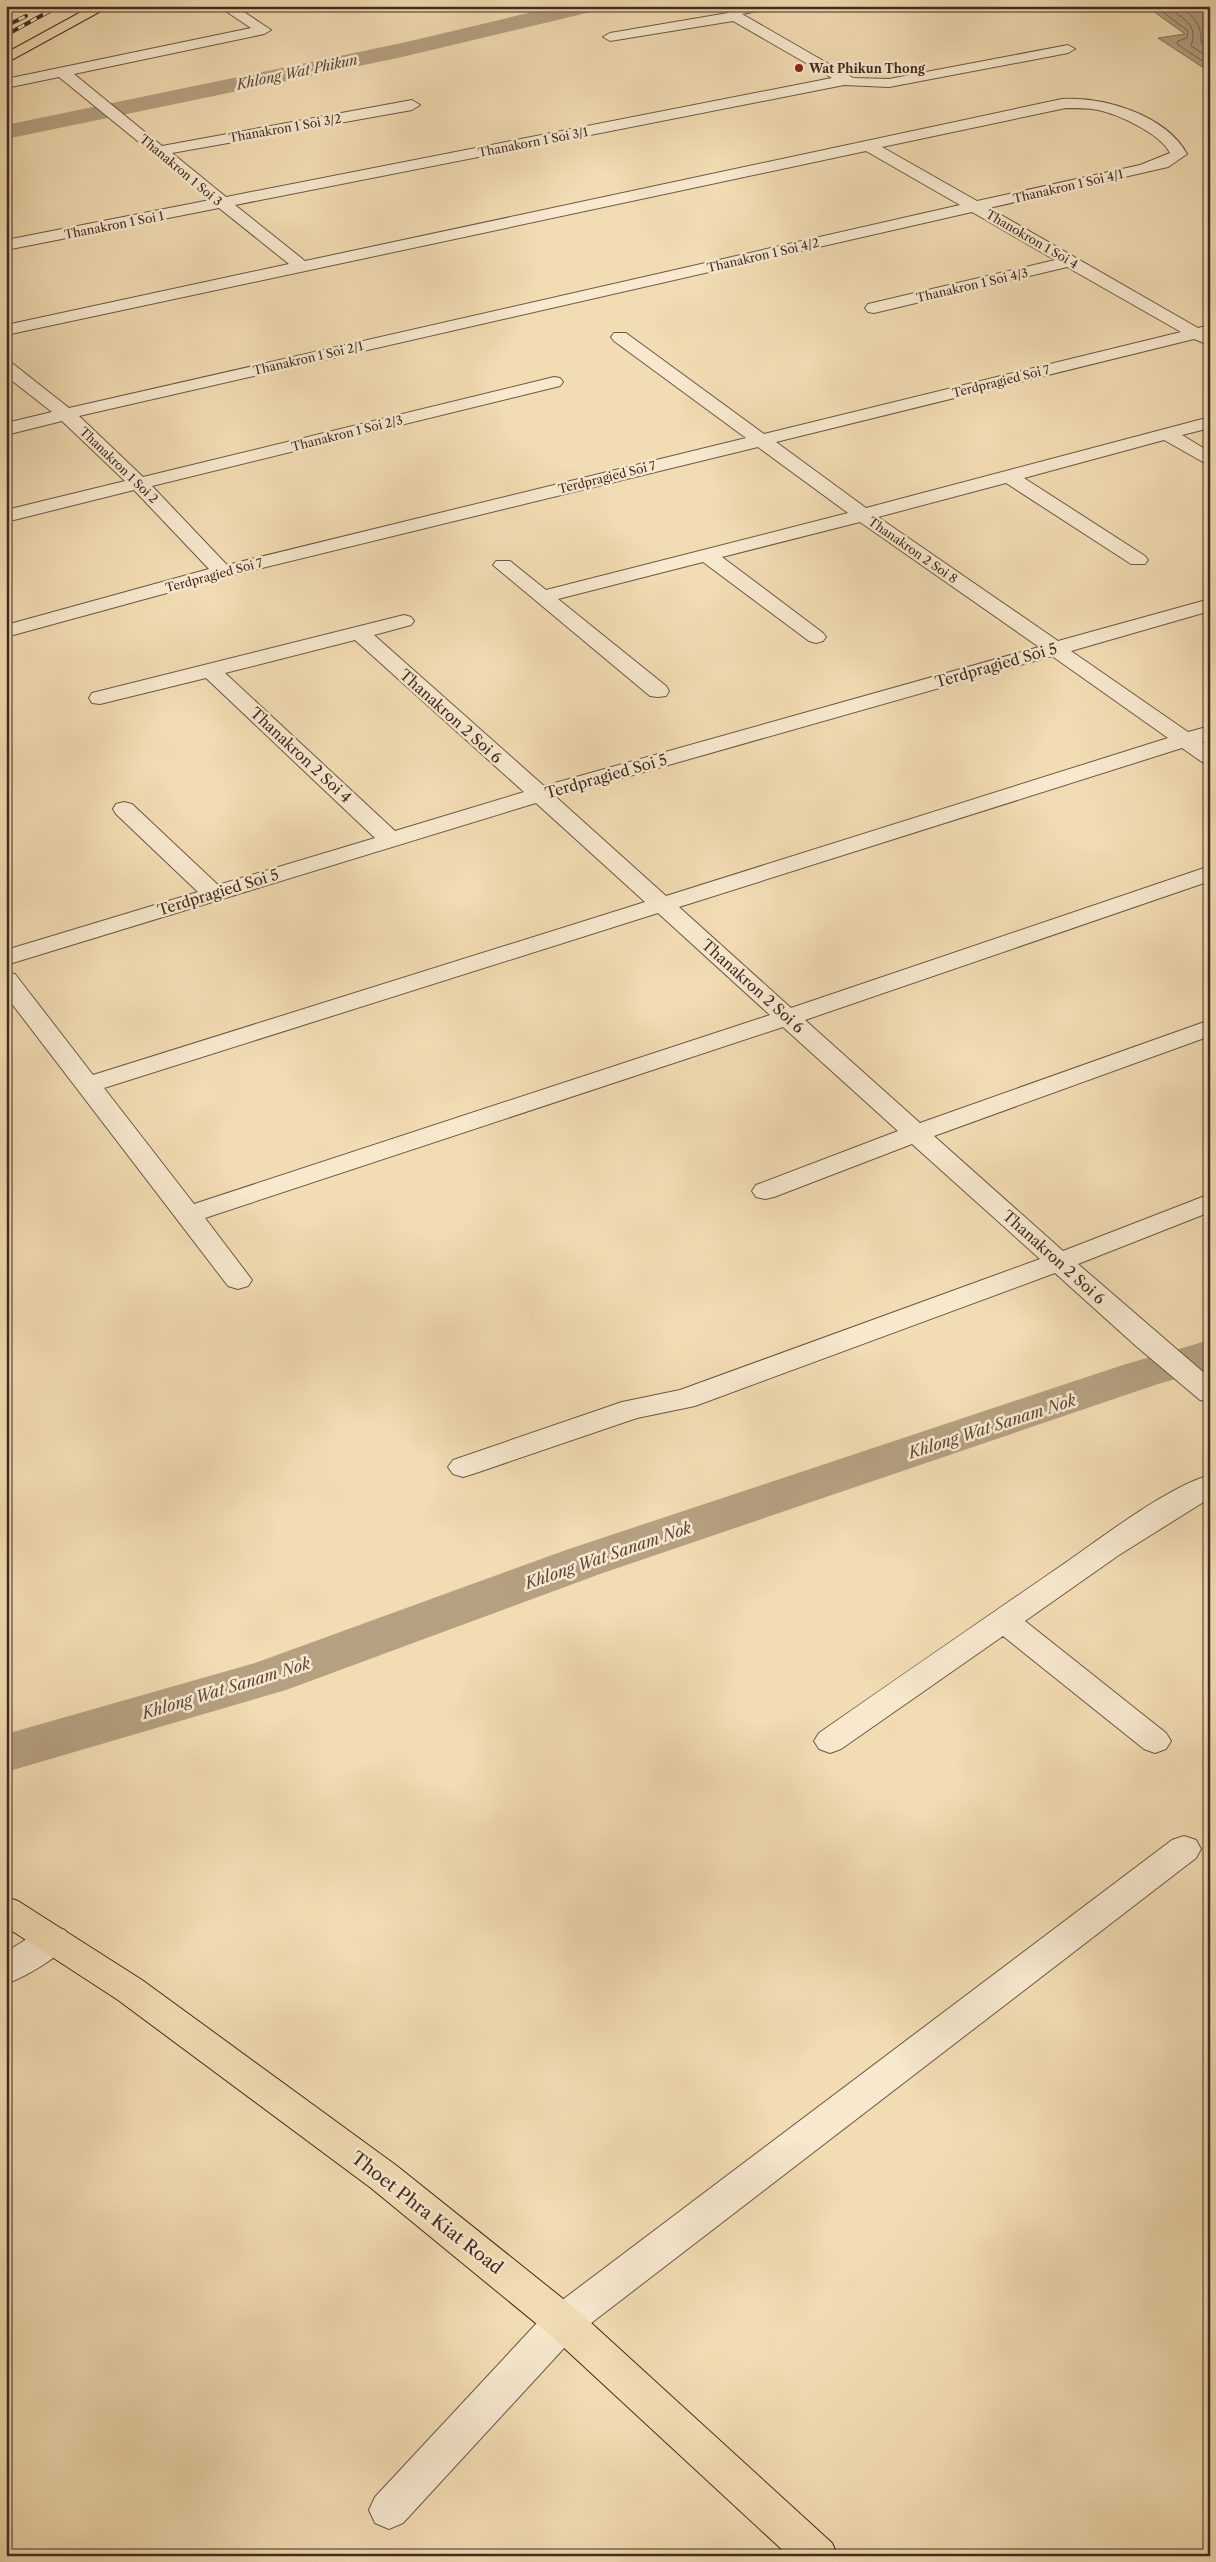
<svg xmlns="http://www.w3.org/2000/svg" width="1216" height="2562" font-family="'Libre Caslon Text',serif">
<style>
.water{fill:#b5a081;stroke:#86715a}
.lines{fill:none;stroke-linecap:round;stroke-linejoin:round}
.shore{stroke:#7a6650;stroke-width:1}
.canal{fill:#b5a081;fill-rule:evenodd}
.minor-casing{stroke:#6c5745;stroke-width:2}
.major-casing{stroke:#402b20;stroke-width:2}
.minor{fill:#f7e8ce;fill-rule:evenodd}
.major{fill:#f2dcb3;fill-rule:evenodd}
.rail-casing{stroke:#402b20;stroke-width:4}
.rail{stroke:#f7e8ce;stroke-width:2.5;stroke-dasharray:7;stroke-linecap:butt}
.poi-dot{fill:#8f2418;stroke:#f7e8ce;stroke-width:2}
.labels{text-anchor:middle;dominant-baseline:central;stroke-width:5;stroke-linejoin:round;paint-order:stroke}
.far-poi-label{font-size:12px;font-weight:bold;fill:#402b20;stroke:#f7e8ce;text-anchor:start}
.far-street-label{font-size:12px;fill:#402b20;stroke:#f7e8ce}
.far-water-label{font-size:14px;font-style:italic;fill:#5d4838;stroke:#f7e8ce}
.street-label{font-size:15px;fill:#402b20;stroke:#f7e8ce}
.water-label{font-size:16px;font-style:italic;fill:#5d4838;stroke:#f7e8ce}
.near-street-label{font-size:18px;fill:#402b20;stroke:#f7e8ce}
</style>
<rect width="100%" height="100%" fill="#f2dcb3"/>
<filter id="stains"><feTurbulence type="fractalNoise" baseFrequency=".004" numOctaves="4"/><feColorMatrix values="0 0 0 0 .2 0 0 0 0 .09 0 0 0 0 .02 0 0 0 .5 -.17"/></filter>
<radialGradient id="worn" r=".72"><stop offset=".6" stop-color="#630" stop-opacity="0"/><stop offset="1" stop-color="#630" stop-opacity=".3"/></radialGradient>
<path class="water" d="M1146 6H1210V72L1158 38 1185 34Z"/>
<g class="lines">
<path class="shore" d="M1155 6 1188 31 1187 38 1178 41 1177 44 1210 66
M1166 6C1182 19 1199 23 1191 46L1210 58
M1179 6C1193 16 1202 24 1201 43L1210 49"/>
<path class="canal" d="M558 6H598L595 11 402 57 6 139V125L402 43Z
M1210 1340V1369L1158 1384 600 1574 286 1690 6 1772V1734L255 1663 566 1550 1126 1364Z"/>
<defs>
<path id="minor" d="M218 6H235L271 30 264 34 74 74 162 146 412 100 420 105 412 110 172 153 226 197 832 78 733 21 610 41 603 37 610 33 728 13 730 8 770 6 768 9 742 14 853 78 889 79 1068 45 1075 49 1068 53 889 87 844 85 235 205 305 261 1062 99C1103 96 1166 115 1187 154L1168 167 989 208 1198 328 1210 325V342L1204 343 1194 339 776 442 866 508 1210 417V428L1182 435 1210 452V466L1164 440 1024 478 1145 556 1148 560 1145 564H1131L1006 483 878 517 1058 641 1210 599V611L1071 651 1188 732 1210 726V739L1202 742 1210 747V764L1202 762 1182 748 679 907 791 1008 1210 866V881L805 1020 920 1123 1210 1020V1036L934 1136 1063 1251 1210 1194V1212L1078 1264 1210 1378V1402L1200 1400 1136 1346 1055 1273 695 1406 637 1418 473 1474 463 1477 453 1474 448 1467 453 1460 622 1402 680 1390 1040 1259 912 1144 774 1197 765 1199 756 1197 752 1191 756 1185 898 1131 783 1027 205 1218 252 1280 248 1286 238 1289 228 1286 6 996V972L15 974 93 1075 645 902 536 803 6 965V950L198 892 116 814 113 809 116 804 124 802 132 804 218 885 375 838 206 678 100 704 92 703 89 698 92 693 404 615 411 617 414 621 411 625 374 635 544 786 1039 647 860 522 722 557 823 633 826 637 823 641 816 643 809 641 703 562 558 599 666 686 669 691 666 696 658 697 650 696 493 565 496 561H510L546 590 848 513 758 447 229 576 6 637V625L209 569 134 490 6 522V510L125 481 62 421 6 435V423L52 412 6 376V362L12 363 69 408 960 205 866 151 6 335V325L289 264 219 208 6 250V240L210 200 59 77 6 88V79L251 28ZM1066 108C1077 108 1088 108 1098 110 1118 114 1161 134 1170 153L1140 165 977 201 882 147ZM972 212 1055 260 868 304 865 308 868 312 874 313 1067 267 1181 332 764 434 626 333H614L611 337 614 341 746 438 227 565 152 486 560 386 563 382 560 378 554 377 143 477 79 416ZM355 640 524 792 395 831 225 673ZM1052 656 1168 738 666 896 556 797ZM658 913 770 1015 194 1204 104 1088Z
M1210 1475V1498L1119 1555 1025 1621 1166 1733 1171 1741 1166 1749 1155 1753 1144 1749 1003 1636 841 1749 830 1753 819 1749 814 1741 819 1733C902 1675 985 1618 1068 1561 1105 1535 1168 1487 1210 1475Z
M1184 1836 1196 1840 1201 1849 1196 1858 577 2334 403 2523 389 2529 375 2523 369 2510 375 2497 549 2310 1172 1840Z
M53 1926 65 1930 70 1940C61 1957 25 1977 6 1984V1952L41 1930Z"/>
<path id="major" d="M92 6H110L6 63V53Z
M6 1897 18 1901 142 1980 397 2166 577 2310 832 2543 838 2556H789L549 2334 371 2188 118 2000 6 1927Z"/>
</defs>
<use href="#minor" class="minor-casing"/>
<use href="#major" class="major-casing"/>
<use href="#minor" class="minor"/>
<use href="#major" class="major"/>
<defs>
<path id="rail" d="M6 26 26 16
M6 35 59 6"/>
</defs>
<use href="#rail" class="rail-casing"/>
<use href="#rail" class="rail"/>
</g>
<circle class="poi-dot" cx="799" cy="68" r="5"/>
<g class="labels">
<g class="far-poi-label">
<text x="809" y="68">Wat Phikun Thong</text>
</g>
<g class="far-street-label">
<text transform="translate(285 128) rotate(-10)">Thanakron 1 Soi 3/2</text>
<text transform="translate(533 142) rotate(-11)">Thanakorn 1 Soi 3/1</text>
<text transform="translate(181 170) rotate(40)">Thanakron 1 Soi 3</text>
<text transform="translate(1068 186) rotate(-13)">Thanakron 1 Soi 4/1</text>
<text transform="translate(114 225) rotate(-11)">Thanakron 1 Soi 1</text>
<text transform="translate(1032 239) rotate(30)">Thanokron 1 Soi 4</text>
<text transform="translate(763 255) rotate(-13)">Thanakron 1 Soi 4/2</text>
<text transform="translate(972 285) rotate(-13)">Thanakron 1 Soi 4/3</text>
<text transform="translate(308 358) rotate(-13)">Thanakron 1 Soi 2/1</text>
<text transform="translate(1001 381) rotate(-14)">Terdpragied Soi 7</text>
<text transform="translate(347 433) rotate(-14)">Thanakron 1 Soi 2/3</text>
<text transform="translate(119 465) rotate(44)">Thanakron 1 Soi 2</text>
<text transform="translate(607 477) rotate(-14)">Terdpragied Soi 7</text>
<text transform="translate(913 550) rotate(35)">Thanakron 2 Soi 8</text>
<text transform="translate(214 575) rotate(-15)">Terdpragied Soi 7</text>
</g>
<g class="far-water-label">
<text transform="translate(297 72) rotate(-12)">Khlong Wat Phikun</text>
</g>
<g class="street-label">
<text transform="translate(996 665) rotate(-16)">Terdpragied Soi 5</text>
<text transform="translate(451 716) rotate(42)">Thanakron 2 Soi 6</text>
<text transform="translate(301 755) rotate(43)">Thanakron 2 Soi 4</text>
<text transform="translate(606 776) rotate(-16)">Terdpragied Soi 5</text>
<text transform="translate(218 892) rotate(-17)">Terdpragied Soi 5</text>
<text transform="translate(753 986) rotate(42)">Thanakron 2 Soi 6</text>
<text transform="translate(1054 1257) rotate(42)">Thanakron 2 Soi 6</text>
</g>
<g class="water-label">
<text transform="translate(992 1426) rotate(-18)">Khlong Wat Sanam Nok</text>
<text transform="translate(608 1555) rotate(-19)">Khlong Wat Sanam Nok</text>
<text transform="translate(226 1688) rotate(-17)">Khlong Wat Sanam Nok</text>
</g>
<g class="near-street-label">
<text transform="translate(427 2213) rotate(38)">Thoet Phra Kiat Road</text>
</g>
</g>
<rect width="1216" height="2562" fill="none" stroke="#f2dcb3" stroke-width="25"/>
<rect x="8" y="8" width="1201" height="2547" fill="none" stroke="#402b20" stroke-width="2.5"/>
<rect x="12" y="12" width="1191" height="2537" fill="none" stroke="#402b20"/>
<rect width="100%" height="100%" filter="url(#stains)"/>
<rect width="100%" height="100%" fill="url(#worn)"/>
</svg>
